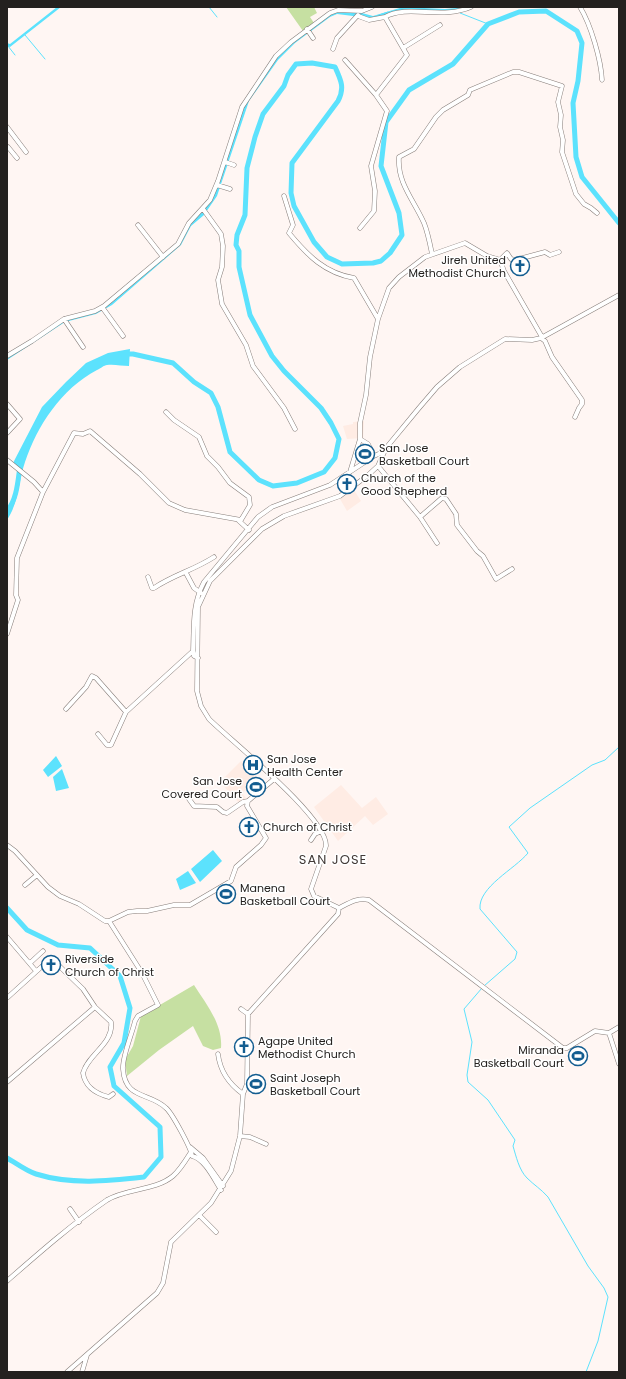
<svg xmlns="http://www.w3.org/2000/svg" width="626" height="1379" font-family="Poppins,sans-serif">
<style>
.built{fill:#ffece4}
.green{fill:#c6e0a2}
.water{fill:#5ce2fd}
.lines{fill:none;stroke-linecap:round;stroke-linejoin:round}
.stream{stroke:#5ce2fd;stroke-width:1}
.river{stroke:#5ce2fd;stroke-width:5}
.minor-casing{stroke:#877e7a;stroke-width:5}
.minor{stroke:#fff;stroke-width:4}
.labels{text-anchor:middle;dominant-baseline:central;stroke-width:3;stroke-linejoin:round;paint-order:stroke}
.poi-label{font-size:11px;fill:#24211f;stroke:#fff;text-anchor:start}
.quarter-label{font-size:13px;letter-spacing:1px;fill:#423a37;stroke:#fff}
</style>
<rect width="100%" height="100%" fill="#fff6f3"/>
<path class="built" d="M364 421 363 438 347 439 343 426 353 424V422Z
M354 490 361 501 347 511 340 499Z
M241 761 259 779 242 793 246 798 240 804 220 782Z
M341 785 362 808 376 797 388 814 373 825 365 816 338 841 314 807Z"/>
<path class="green" d="M286 7H314L317 13 310 17 314 23 303 31Z
M194 985C206 1004 223 1024 221 1048L213 1050 203 1046 193 1026 159 1050 127 1076 125 1060 133 1046 141 1016Z"/>
<path class="water" d="M57 7H61L10 47 7 46V43L10 44Z
M403 7 445 9 468 7 457 11 399 10 385 16 369 18 337 14 330 17 295 43 278 60 249 101 217 196 204 215 191 226 181 245 112 305 96 314 65 322 7 360V358L64 320 95 312 181 243 190 224 213 198 243 106 273 62 288 46 329 14 339 10 362 13 373 16Z
M130 349 129 366C122 366 114 364 107 365 104 365 100 369 97 370 61 389 37 426 25 462 18 483 19 502 7 520V511C17 501 18 482 20 469L13 463 42 407 66 382 86 363 108 353Z
M56 756 62 766 48 777 43 770Z
M62 769 69 788 56 791 53 777Z
M213 850 222 861 200 882 191 869Z
M188 871 196 883 180 890 176 879Z"/>
<g class="lines">
<path class="stream" d="M209 7 217 17
M460 13 488 24
M379 15 388 12
M25 35 45 59
M8 46 15 55
M484 986 515 959 517 952 480 909C478 887 515 869 528 853L509 827 530 808 592 765 605 760 619 747
M482 988 464 1009 472 1042 467 1075 468 1082 488 1100 515 1140 513 1146C516 1156 519 1170 527 1178 534 1185 541 1189 548 1197L588 1266 604 1288 608 1297 598 1341 586 1372"/>
<path class="river" d="M123 354H133L173 363 194 382 211 393 218 407 230 452 259 480 273 486 297 483 324 472 335 458 339 439 331 423 321 408 284 371 272 356 250 315 239 267V251L236 245 237 235 245 215 247 168 255 137 263 114 284 86 288 75 296 64 312 63 335 67C341 80 345 88 338 101L292 163 291 193 294 206 314 242 327 257 342 264 373 263 381 261 390 253 402 235 399 213 381 166 386 122 409 90 453 64 488 24 519 12 546 11 577 31 582 43 578 81 573 103 576 157 582 177 619 223
M7 511C17 500 18 480 20 466
M7 908 27 930 58 945 90 948 120 976 130 1008 124 1043 110 1067 114 1086 160 1127 161 1157 144 1177C108 1181 71 1185 36 1174 26 1171 16 1163 7 1158"/>
<defs>
<path id="minor" d="M580 7C591 25 601 60 602 80
M385 17C408 4 442 20 471 7
M307 29 313 38
M403 48 440 25
M333 49 337 38 358 15
M345 60 376 95 407 55 385 17 369 20 358 16
M7 127 26 152
M8 147 17 158
M225 162 234 165
M217 185 230 189
M284 196 293 225 289 233C308 256 325 273 354 278L378 319
M203 209 221 234 223 246 222 267 218 280 222 304 246 345 253 366 284 408 295 429
M138 225 163 257
M360 228 374 211 375 191 371 166 387 111 376 95
M432 254C430 244 428 233 424 223 414 200 397 183 399 157L414 149 436 117 443 110 468 95 470 90 513 72H519L562 86 558 102 561 115 560 127 563 140 562 152 576 194 584 204 591 208 597 213
M500 260 504 271 542 337
M619 295 541 338 532 340 505 339 460 367 437 387 419 408 386 448 378 466 367 476 340 496 284 516 262 529 210 581 198 607 197 691 201 706 209 719C231 741 328 818 326 846L311 889 314 896 339 908C349 903 358 897 369 900L563 1048H567L595 1031 609 1033 619 1064
M102 307 123 336
M64 319 83 347
M541 338 545 341 552 357 582 400V404L579 408 575 417
M7 356 32 341 64 319 95 311 104 306 178 244 189 223 210 200 218 181 242 107 276 56 291 42 330 13 338 10 362 11 372 7
M7 404 20 419 7 433
M383 452 374 456 368 444 360 439V423L366 395 370 357 378 319 389 288 399 277 425 257 465 243 487 256 500 260 507 253 511 259 515 260 545 252 550 255 559 252
M7 460 34 482 43 492 17 558 16 595 18 600 7 634
M378 466 420 517 437 543
M350 472 360 439
M43 492 74 433 83 434 90 431 140 474 169 503 185 510 241 520 250 505 249 497 230 483 218 467 207 456 199 437 174 420 166 412
M420 517 442 498 446 499 456 514 457 525 477 551 483 556 496 579 512 569
M238 520 249 530
M186 573 194 588 201 593
M148 577 152 588H154C173 575 194 570 214 557
M198 658 194 656 193 651C194 627 192 604 204 582L258 517 272 507 330 485 374 456
M66 709 86 687 92 676 96 678 126 712
M98 734 107 745H111L126 712 193 651
M189 799 194 806 217 807 223 812 227 813 243 802 248 801 274 779
M311 840 315 834 322 831
M7 845 15 851 48 887 60 896 79 904 105 921H109L128 912 137 911H147L174 905H190L231 881 236 867 261 845 266 838 247 806 248 801
M25 885 37 875
M109 921 142 973 158 1005 138 1016 135 1021C132 1034 122 1057 123 1069 125 1100 150 1092 166 1108 172 1113 191 1148 192 1156 205 1159 214 1179 221 1190
M7 937 36 971
M30 963 43 951
M7 998 49 960H53L83 989 95 1007 111 1022C114 1044 88 1054 83 1073 85 1087 97 1094 109 1097L113 1094
M241 1009 248 1014
M609 1033 619 1027
M218 1054C220 1071 229 1084 243 1094
M7 1082 95 1007
M240 1136 250 1137 266 1144
M190 1147 203 1158 223 1186
M70 1209 79 1222
M199 1215 216 1232
M7 1281C39 1253 72 1224 107 1200 127 1188 155 1191 173 1176 180 1170 186 1160 191 1152
M67 1372 157 1293 163 1283 171 1242 211 1203 231 1171 240 1136 243 1094 247 1084 248 1014 338 914 339 908
M82 1372 87 1355"/>
</defs>
<use href="#minor" class="minor-casing"/>
<use href="#minor" class="minor"/>
</g>
<defs>
<symbol id="church-ring" viewBox="-11 -11 22 22"><circle r="9.5" fill="#fff" stroke="#135d90" stroke-width="1.5"/><path d="M-1.2-6h2.4v3.5h3.3v2.4h-3.3V6h-2.4V-.1h-3.3v-2.4h3.3Z" fill="#135d90"/></symbol>
<symbol id="stadium-ring" viewBox="-11 -11 22 22"><circle r="9.5" fill="#fff" stroke="#135d90" stroke-width="1.5"/><path d="M0-5a6.5 5 0 1 0 0 10a6.5 5 0 1 0 0-10ZM-3.5-1.8h7v3.6h-7Z" fill="#135d90"/></symbol>
<symbol id="hospital-ring" viewBox="-11 -11 22 22"><circle r="9.5" fill="#fff" stroke="#135d90" stroke-width="1.5"/><path d="M-5-5h3v3.5h4V-5h3V5h-3V1.5h-4V5h-3Z" fill="#135d90"/></symbol>
</defs>
<g fill-rule="evenodd">
<use href="#church-ring" x="509" y="255" width="22" height="22"/>
<use href="#stadium-ring" x="354" y="443" width="22" height="22"/>
<use href="#church-ring" x="336" y="473" width="22" height="22"/>
<use href="#hospital-ring" x="242" y="754" width="22" height="22"/>
<use href="#stadium-ring" x="245" y="776" width="22" height="22"/>
<use href="#church-ring" x="238" y="816" width="22" height="22"/>
<use href="#stadium-ring" x="215" y="883" width="22" height="22"/>
<use href="#church-ring" x="40" y="954" width="22" height="22"/>
<use href="#church-ring" x="233" y="1036" width="22" height="22"/>
<use href="#stadium-ring" x="567" y="1045" width="22" height="22"/>
<use href="#stadium-ring" x="245" y="1073" width="22" height="22"/>
</g>
<g class="labels">
<g class="poi-label">
<text x="506" y="260" text-anchor="end">Jireh United<tspan x="506" dy="13">Methodist Church</tspan></text>
<text x="379" y="448">San Jose<tspan x="379" dy="13">Basketball Court</tspan></text>
<text x="361" y="478">Church of the<tspan x="361" dy="13">Good Shepherd</tspan></text>
<text x="267" y="759">San Jose<tspan x="267" dy="13">Health Center</tspan></text>
<text x="242" y="781" text-anchor="end">San Jose<tspan x="242" dy="13">Covered Court</tspan></text>
<text x="263" y="827">Church of Christ</text>
<text x="240" y="888">Manena<tspan x="240" dy="13">Basketball Court</tspan></text>
<text x="65" y="959">Riverside<tspan x="65" dy="13">Church of Christ</tspan></text>
<text x="258" y="1041">Agape United<tspan x="258" dy="13">Methodist Church</tspan></text>
<text x="564" y="1050" text-anchor="end">Miranda<tspan x="564" dy="13">Basketball Court</tspan></text>
<text x="270" y="1078">Saint Joseph<tspan x="270" dy="13">Basketball Court</tspan></text>
</g>
<g class="quarter-label">
<text x="333" y="859">SAN JOSE</text>
</g>
</g>
<rect width="626" height="1379" fill="none" stroke="#24211f" stroke-width="16"/>
</svg>
